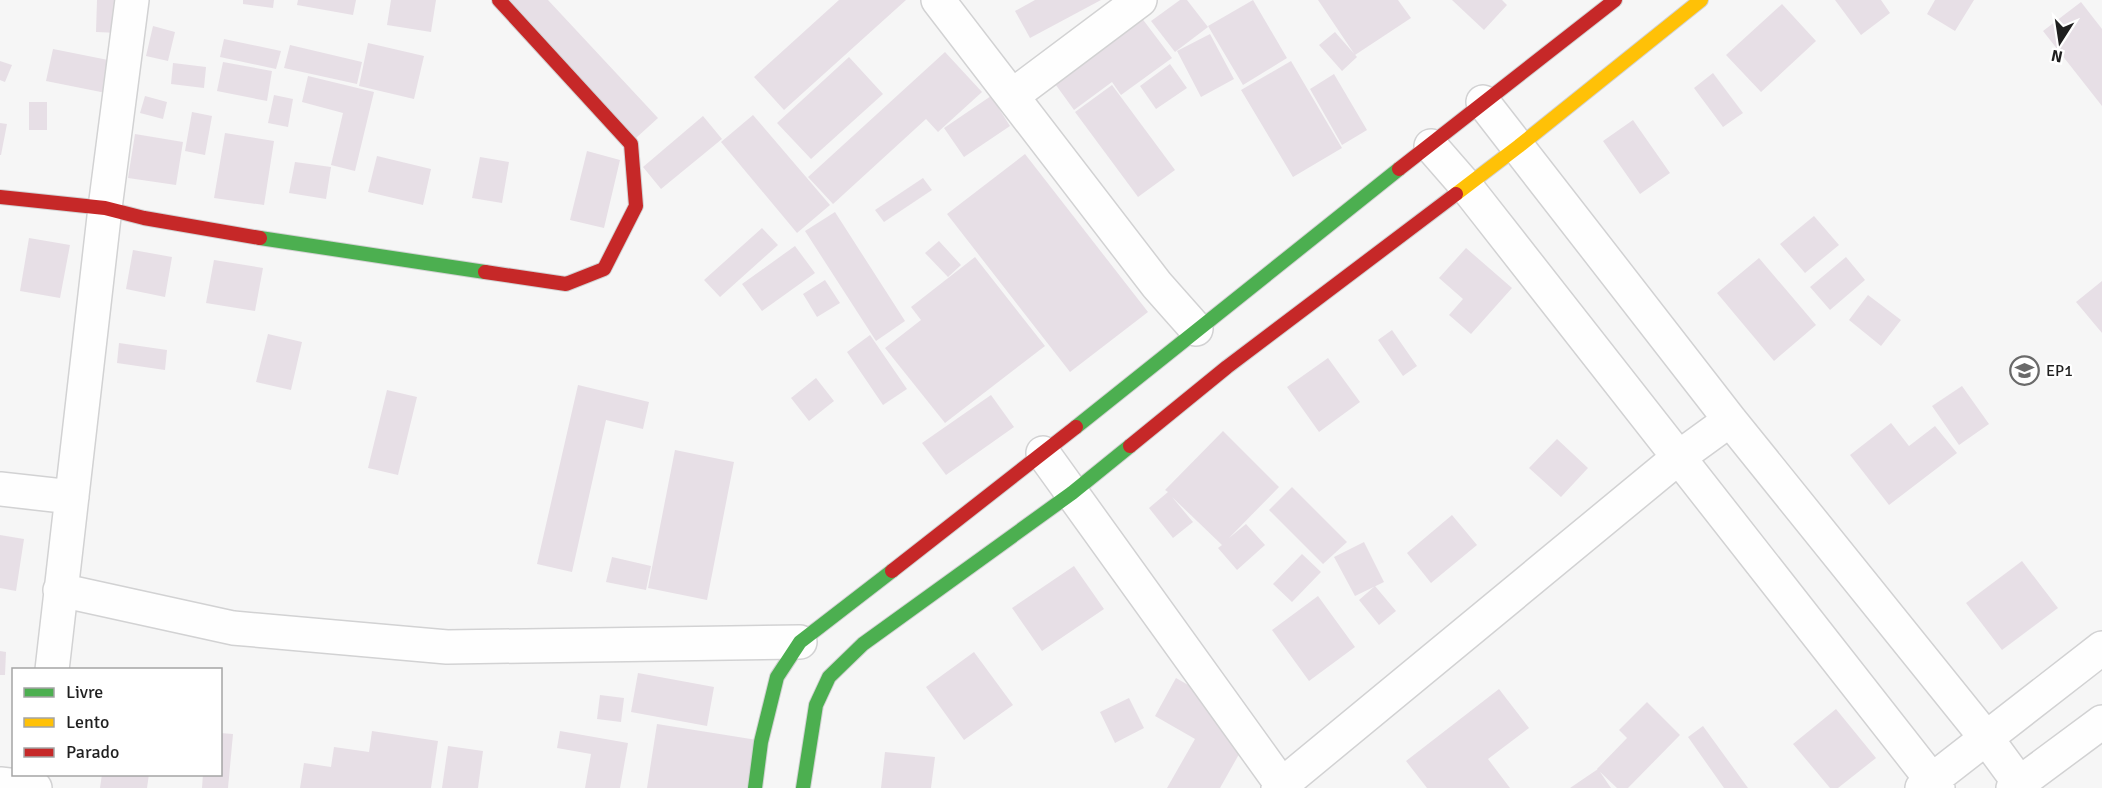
<svg xmlns="http://www.w3.org/2000/svg" width="2102" height="788" font-family="Signika,sans-serif">
<style>
.building{fill:#e7dfe6}
.lines{fill:none;stroke-linecap:round;stroke-linejoin:round}
.street-casing{stroke:#d2d2d3;stroke-width:36}
.fast-casing{stroke:#d2d2d3;stroke-width:16}
.slow-casing{stroke:#d2d2d3;stroke-width:16}
.jam-casing{stroke:#d2d2d3;stroke-width:16}
.street{stroke:#fefefe;stroke-width:33}
.fast{stroke:#4caf50;stroke-width:14}
.slow{stroke:#ffc107;stroke-width:14}
.jam{stroke:#c62828;stroke-width:14}
.labels{text-anchor:middle;dominant-baseline:central;stroke-width:4.5;stroke-linejoin:round;paint-order:stroke}
.poi-label{font-size:16px;fill:#1f1f1f;stroke:#fff;text-anchor:start}
</style>
<rect width="100%" height="100%" fill="#f6f6f6"/>
<path class="building" d="M97 0H121L119 33 96 32Z
M243 0H274L273 8 243 4Z
M298 0H356L353 15 297 5Z
M391 0H436L431 32 387 25Z
M508 0H548L658 118 636 138Z
M839 0H906L784 110 754 77Z
M1035 0H1101L1030 38 1015 11Z
M1180 0H1187L1208 27 1175 52 1151 21Z
M1253 0 1287 58 1243 85 1208 26Z
M1318 0H1398L1411 18 1355 55Z
M1452 0H1502L1507 5 1484 30Z
M1835 0H1881L1890 13 1861 35Z
M1935 0H1974L1955 31 1927 14Z
M2081 2 2102 29V106L2043 31Z
M1782 4 1816 41 1761 92 1726 55Z
M1141 17 1172 58 1121 95 1112 82 1074 110 1053 81Z
M153 26 175 32 168 61 146 56Z
M1335 32 1357 57 1342 71 1319 45Z
M1210 34 1234 79 1201 97 1177 51Z
M224 39 281 51 276 69 220 57Z
M368 43 424 56 414 99 359 86Z
M290 45 362 62 357 84 284 68Z
M53 49 113 61 106 93 46 81Z
M945 52 982 92 938 132 926 119 833 204 808 177Z
M849 57 883 94 811 159 777 123Z
M0 61 12 65 5 82 0 80Z
M1291 61 1342 148 1293 177 1241 90Z
M223 62 272 71 267 101 217 91Z
M173 63 206 67 204 88 171 84Z
M1170 64 1187 88 1156 109 1140 86Z
M1713 73 1743 113 1723 127 1694 88Z
M1334 74 1367 130 1342 145 1310 89Z
M308 76 374 92 355 171 331 165 343 113 302 102Z
M1112 85 1175 170 1138 197 1075 112Z
M274 95 293 99 288 127 268 123Z
M145 96 167 102 163 119 140 113Z
M991 96 1010 126 964 157 944 128Z
M29 102H47V130H29Z
M192 112 212 116 205 155 185 151Z
M753 115 830 205 797 233 721 142Z
M703 116 722 139 661 189 643 167Z
M1633 120 1670 173 1640 194 1603 141Z
M0 123 7 124 1 155H0Z
M225 133 274 141 264 205 214 198Z
M135 134 183 142 176 185 128 178Z
M587 151 620 160 604 228 570 220Z
M1025 154 1148 312 1070 372 947 214Z
M377 156 431 169 423 205 368 192Z
M480 157 509 162 502 203 472 198Z
M295 162 331 167 326 199 289 193Z
M923 178 932 190 884 222 875 210Z
M835 212 905 321 876 341 805 231Z
M1814 216 1839 245 1805 273 1780 244Z
M762 228 778 245 720 297 704 280Z
M29 238 70 245 60 298 20 291Z
M939 241 961 265 948 277 925 253Z
M795 246 815 273 762 311 742 284Z
M1466 248 1512 288 1471 334 1449 315 1463 299 1439 278Z
M133 250 172 257 165 297 126 289Z
M975 257 1045 346 945 423 885 348 921 320 911 307Z
M1846 257 1865 280 1830 310 1810 287Z
M1759 258 1816 325 1774 361 1717 293Z
M214 260 263 268 255 311 206 303Z
M825 280 840 303 817 317 803 294Z
M2102 281V333L2076 302Z
M1868 295 1901 320 1881 346 1849 320Z
M1392 330 1417 366 1403 376 1378 340Z
M268 334 302 342 291 390 256 382Z
M870 335 907 389 883 405 847 352Z
M119 343 167 350 165 370 117 363Z
M1328 358 1360 402 1319 432 1287 387Z
M816 378 834 401 809 421 791 398Z
M578 385 649 402 643 429 606 420 572 572 537 564Z
M1962 386 1989 424 1959 445 1932 406Z
M387 390 417 397 398 475 368 468Z
M991 395 1014 427 946 475 922 443Z
M1891 423 1909 446 1935 426 1957 453 1889 505 1850 455Z
M1223 431 1279 487 1229 538 1246 524 1265 545 1237 570 1218 548 1222 545 1172 497 1193 522 1173 538 1149 508 1168 492 1165 490Z
M1557 439 1588 468 1561 497 1529 468Z
M675 450 734 462 707 600 648 588Z
M1292 487 1347 542 1323 564 1269 510Z
M1452 515 1477 545 1431 583 1407 553Z
M0 535 24 539 16 591 0 588Z
M1364 542 1384 582 1355 596 1334 557Z
M1302 554 1321 572 1292 602 1273 584Z
M612 557 651 566 646 590 606 582Z
M2022 561 2058 608 2002 650 1966 603Z
M1074 566 1104 609 1042 651 1012 608Z
M1375 586 1396 611 1379 625 1359 600Z
M1318 596 1355 647 1309 681 1272 630Z
M0 651 6 652 5 675H0Z
M974 652 1013 705 964 740 926 687Z
M638 673 714 687 707 726 631 712Z
M1176 678 1256 724 1220 788H1167L1195 739 1155 716Z
M1499 689 1529 728 1488 759 1510 788H1427L1406 761Z
M600 695 624 698 621 722 597 719Z
M1129 698 1144 728 1115 743 1100 712Z
M1647 702 1680 735 1628 788H1617L1597 769 1627 738 1619 730Z
M1836 709 1876 758 1838 788H1830L1793 744Z
M657 724 757 740 749 788H647Z
M1703 726 1748 788H1724L1688 737Z
M372 731 438 741 431 788H300L304 763 331 767 334 747 369 752Z
M560 731 628 743 620 788H585L591 754 557 748Z
M220 733 233 734 228 788H202L203 774H220Z
M448 746 483 751 478 788H442Z
M885 752 935 757 931 788H881Z
M1598 769 1611 788H1570Z
M102 774H149L147 788H100Z"/>
<g class="lines">
<defs>
<path id="street" d="M938 0 1157 285 1196 329
M1012 96 1140 0
M1483 102 1730 420 1987 739 2023 788
M1431 146 1465 185 1938 788
M1043 453 1284 788
M0 489 72 497
M60 590 233 628 447 647 800 642
M52 670 105 208 132 0
M0 784 35 788
M1278 788 1679 457 1730 420
M1922 788 2102 648
M2013 788 2102 722"/>
<path id="fast" d="M260 238 485 272
M1076 427 1399 169
M755 788 761 742 777 677 800 642 892 571
M803 788 816 705 829 677 863 644 1072 493 1130 446"/>
<path id="slow" d="M1456 194 1519 146 1701 0"/>
<path id="jam" d="M1399 169 1615 0
M0 197 105 208 144 218 260 238
M485 272 566 284 604 269 636 206 631 144 499 0
M1130 446 1227 367 1456 194
M892 571 1076 427"/>
</defs>
<use href="#street" class="street-casing"/>
<use href="#fast" class="fast-casing"/>
<use href="#slow" class="slow-casing"/>
<use href="#jam" class="jam-casing"/>
<use href="#street" class="street"/>
<use href="#fast" class="fast"/>
<use href="#slow" class="slow"/>
<use href="#jam" class="jam"/>
</g>
<defs>
<symbol id="school-ring" viewBox="-11 -11 22 22"><circle r="9.5" fill="#fff" stroke="#6a6a6a" stroke-width="1.5"/><path d="M0-5L7-2L0 1L-7-2ZM-4 1L0 2.5L4 1V4Q0 6-4 4Z" fill="#6a6a6a"/></symbol>
</defs>
<g fill-rule="evenodd">
<use href="#school-ring" x="2008" y="354" width="33" height="33"/>
</g>
<g class="labels">
<g class="poi-label">
<text x="2046" y="371">EP1</text>
</g>
</g>
<rect x="12" y="668" width="210" height="108" fill="#ffffff" stroke="#a5a5a5" stroke-width="1.5"/>
<rect x="24" y="688" width="30" height="9" fill="#4caf50" stroke="#a5a5a5" stroke-width="1.5"/>
<text x="66" y="698" font-size="18" fill="#1f1f1f">Livre</text>
<rect x="24" y="718" width="30" height="9" fill="#ffc107" stroke="#a5a5a5" stroke-width="1.5"/>
<text x="66" y="728" font-size="18" fill="#1f1f1f">Lento</text>
<rect x="24" y="748" width="30" height="9" fill="#c62828" stroke="#a5a5a5" stroke-width="1.5"/>
<text x="66" y="758" font-size="18" fill="#1f1f1f">Parado</text>
<g transform="translate(2060 42) rotate(192)" stroke="#ffffff" stroke-width="4.5" paint-order="stroke">
<path d="M0-4.5L10 22L0 15L-10 22Z" fill="#1f1f1f"/>
<text y="-9" font-size="16" font-weight="bold" text-anchor="middle" fill="#1f1f1f">N</text>
</g>
</svg>
